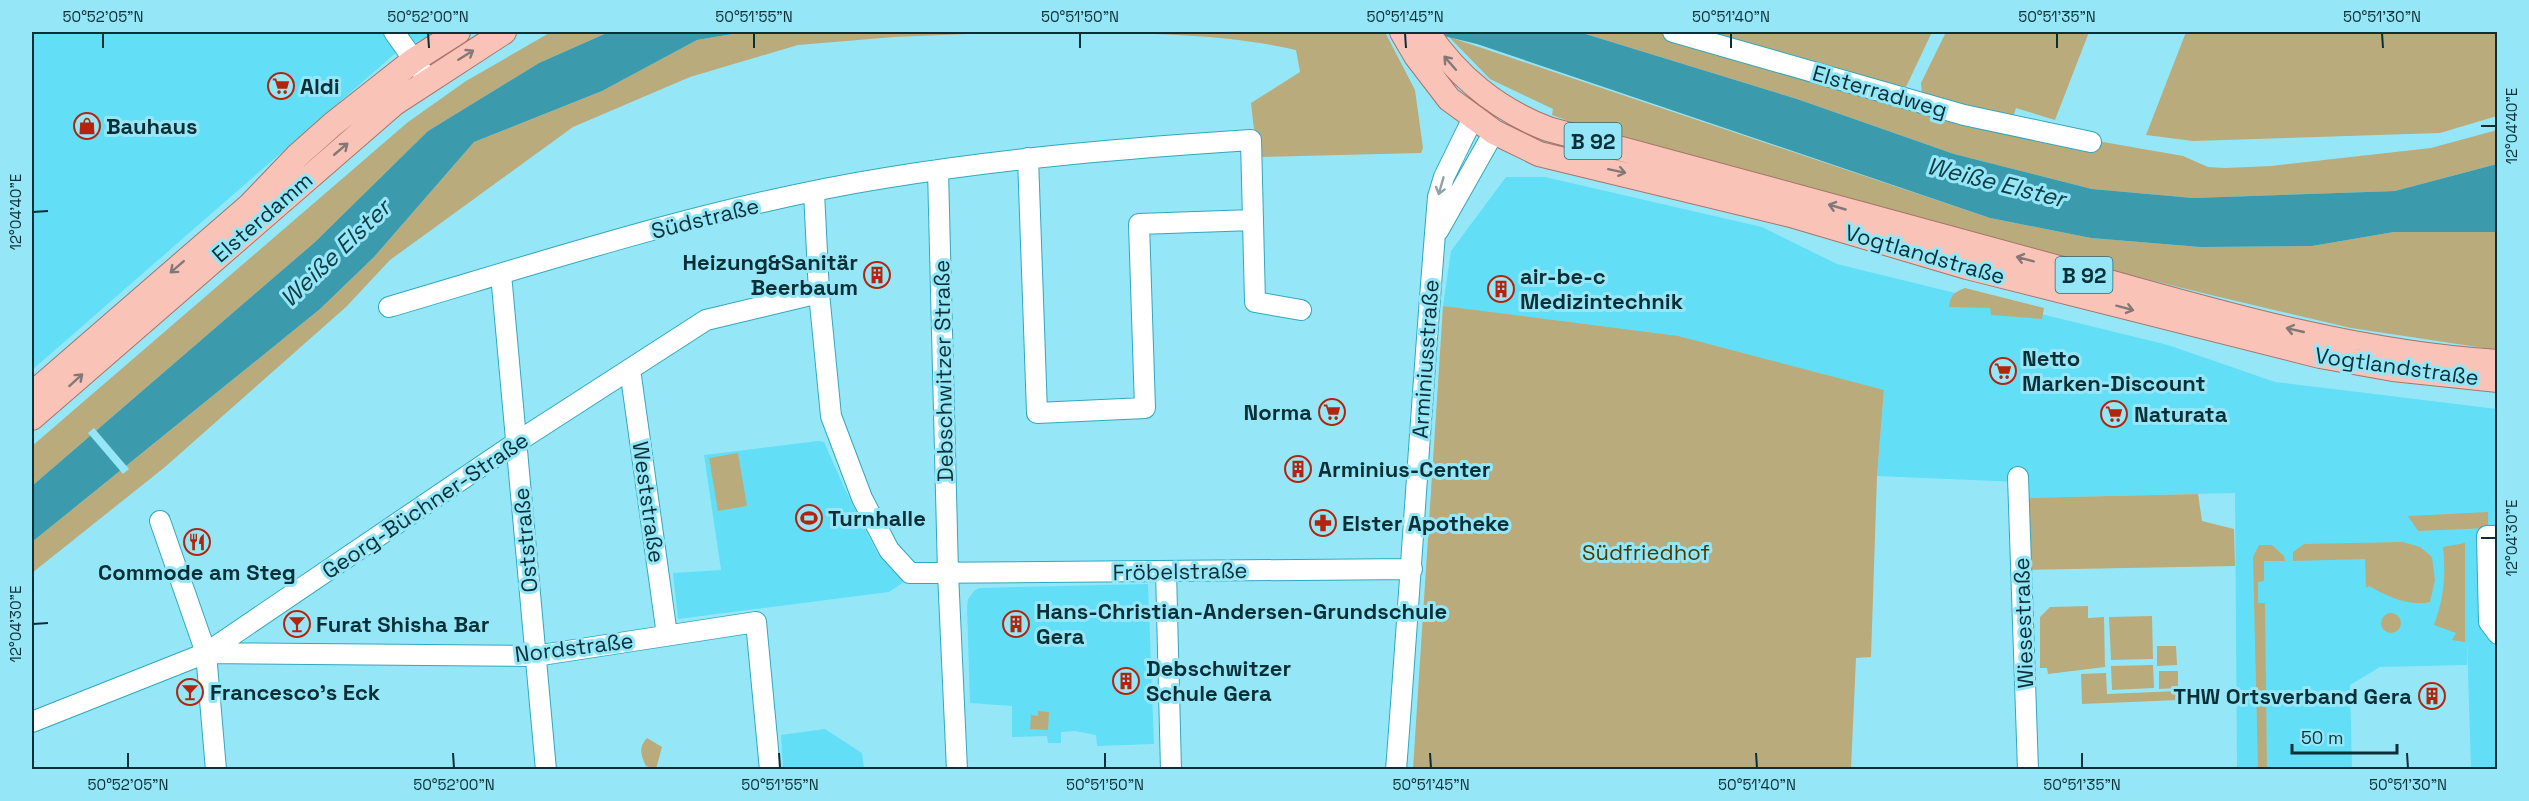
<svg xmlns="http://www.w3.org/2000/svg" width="2529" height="801" font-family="'Space Grotesk',sans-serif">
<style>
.built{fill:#62dff6}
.green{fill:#baab7c}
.water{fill:#3b9aac}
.pier{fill:#95e7f8}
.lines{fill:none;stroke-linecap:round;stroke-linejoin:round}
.minor-casing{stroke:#32a7bc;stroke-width:22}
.major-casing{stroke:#a4756b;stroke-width:26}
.minor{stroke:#fff;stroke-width:20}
.major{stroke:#fac3b8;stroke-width:24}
.oneway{stroke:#827977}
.oneway2{stroke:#91a1a5}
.ticks{fill:none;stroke:#0b2f36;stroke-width:2}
.labels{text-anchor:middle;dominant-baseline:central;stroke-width:6;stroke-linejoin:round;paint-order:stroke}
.shield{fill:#95e7f8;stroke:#346670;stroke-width:1.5}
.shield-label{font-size:21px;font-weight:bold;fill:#0b2f36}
.poi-label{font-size:22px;font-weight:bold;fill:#0b2f36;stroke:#95e7f8;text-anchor:start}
.street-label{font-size:22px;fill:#0b2f36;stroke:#95e7f8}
.park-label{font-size:22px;fill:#4a3b01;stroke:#95e7f8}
.water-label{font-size:24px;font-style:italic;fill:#0f3b43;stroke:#95e7f8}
.neatline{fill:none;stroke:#0b2f36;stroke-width:2}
.ticks-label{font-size:15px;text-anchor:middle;fill:#0b2f36}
</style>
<rect width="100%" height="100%" fill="#95e7f8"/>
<path class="built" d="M32 32H438L398 51 32 370Z
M1506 177H1545L1762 227 1837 264 2168 345 2275 382 2497 409V769H2471L2467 641V665L2380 667 2350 685 2352 769H2237L2235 493 2020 498 2018 482 1877 476 1884 390 1443 306 1451 251Z
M818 441 824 442 844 487 878 554 904 582 889 592 678 619 673 573 721 570 704 455Z
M1148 584 1154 744 1097 746 1096 735 1075 731 1061 732V743H1048L1047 736 1012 737V706L970 703 967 607 968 599 974 591 979 588Z
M825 729 862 753 864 769H783L781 735Z"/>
<path class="green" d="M551 32H609L539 63 428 131 315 242 32 486V446L408 122 466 81Z
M744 32H1019L894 37 798 45 690 77 573 127 390 260 346 307 165 467 32 573V542L320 309 374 257 474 142 602 91 697 40Z
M1071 32H1385L1415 90 1423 148 1421 153 1257 157 1251 103 1300 72 1296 50C1223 33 1146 34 1071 32Z
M1579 32H1932L1905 89 1922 96 1921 83 1946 32H2089L2055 120 2016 108 2012 121 2069 136 2183 156 2208 167 2225 168 2271 166 2431 148 2497 130V164L2395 191 2193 198 2092 189 1954 154 1797 99Z
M2186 32H2497V116L2440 133 2193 141 2146 135Z
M1449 37 1990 218 2091 238 2200 247 2312 246 2394 232H2497V350L2351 328 2215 296 2085 264 1579 125 1552 115 1553 109 1490 79Z
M1965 288 2044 308 2042 319 1991 315 1990 308 1949 307C1950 295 1955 292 1965 288Z
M1443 306 1678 336 1884 390 1877 476 1871 657 1856 658 1851 769H1413Z
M738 453 747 506 718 511 709 458Z
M2198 494 2202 521 2234 529 2235 566 2021 570 2020 498Z
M2488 512V528L2418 531 2408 516Z
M2403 542 2420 547 2432 557 2435 580 2430 602C2410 607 2386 596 2369 586L2366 588 2365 559 2293 561V552L2304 544Z
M2465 543V642L2452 640 2456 633 2434 625C2444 598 2446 574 2443 547Z
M2259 545H2272L2284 556 2285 561H2264V581L2258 582V603H2265L2267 770 2258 769 2253 557Z
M2088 606V618L2104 617 2105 667 2048 674 2047 668H2040V617L2050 607Z
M2381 623a10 10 0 1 1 20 0a10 10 0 1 1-20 0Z
M2152 616 2153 659 2111 660 2109 617Z
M2157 646H2176L2177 665 2157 666Z
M2153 665 2154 688 2112 690 2111 666Z
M2159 671H2178V688L2159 689Z
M2106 673 2107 694 2178 691 2179 700 2082 704 2081 674Z
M1038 711 1049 712 1048 730 1030 729 1031 715 1038 716Z
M647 738 662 747 656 769 646 766C641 756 638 747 647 738Z"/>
<path class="water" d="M609 32H744L697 40 602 91 474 142 374 257 320 309 32 542V486L315 242 428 131 539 63Z
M1427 32H1579L1797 99 1954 154 2092 189 2193 198 2395 191 2497 164V232H2394L2312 246 2200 247 2091 238 1990 218 1477 44Z"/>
<path class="pier" d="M94 428 129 469 123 474 88 433Z"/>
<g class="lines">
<defs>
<path id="minor" d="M394 32 428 80
M1673 32 1964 115 2091 142
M1028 158 1037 413 1145 408 1139 224 1253 220
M938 170 948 573 957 770
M814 192 819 293 831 416 862 498 889 550 910 573 1412 569
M1438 231 1494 132
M501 274 546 770
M389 307C552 259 717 205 885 178 1007 158 1128 148 1251 140L1255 302 1301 310
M630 369 667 635
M2018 477 2028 770
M160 521 206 653 216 770
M2498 536H2487L2489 622 2498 634
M1166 571 1171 770
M206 653 535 656 756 622 770 770
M32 722 206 653 517 442 706 320 819 293
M1396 770C1411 579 1422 387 1438 197L1444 177 1473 118"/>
<path id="major" d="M1402 32 1416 56 1449 99 1494 132 1539 154 1791 215 1967 267 2320 356 2393 369 2498 380
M1427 32C1458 77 1496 109 1548 129 1722 175 1896 224 2070 271 2209 310 2352 353 2498 362
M32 394 250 205 297 156 333 124 414 60 458 32
M32 418 395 103 504 32"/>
</defs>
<use href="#minor" class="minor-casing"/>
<use href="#major" class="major-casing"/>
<use href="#minor" class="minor"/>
<use href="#major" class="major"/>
</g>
<defs><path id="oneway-shaft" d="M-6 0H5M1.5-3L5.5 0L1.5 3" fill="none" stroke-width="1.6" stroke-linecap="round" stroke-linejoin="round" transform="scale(1.5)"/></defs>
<g class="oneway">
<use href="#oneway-shaft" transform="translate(466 55) rotate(-32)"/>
<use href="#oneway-shaft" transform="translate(1450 63) rotate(-131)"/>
<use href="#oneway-shaft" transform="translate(341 149) rotate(-40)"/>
<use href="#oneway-shaft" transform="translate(1617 171) rotate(12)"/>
<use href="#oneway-shaft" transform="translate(1837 207) rotate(-164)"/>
<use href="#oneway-shaft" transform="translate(2025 259) rotate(-165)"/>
<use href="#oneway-shaft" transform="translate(177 267) rotate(139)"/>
<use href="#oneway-shaft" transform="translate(2125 308) rotate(15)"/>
<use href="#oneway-shaft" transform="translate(2295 330) rotate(-167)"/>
<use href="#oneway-shaft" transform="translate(76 380) rotate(-42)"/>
</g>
<use class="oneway2" href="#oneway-shaft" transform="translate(1441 186) rotate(106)"/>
<path class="ticks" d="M103 33V48M428 33 429 48M754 33V48M1080 33V48M1405 33 1406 48M1731 33V48M2057 33V48M2382 33 2383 48M2481 126H2496M33 212 48 211M2481 538H2496M33 624 48 623M128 753V768M453 753 454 768M779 753 780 768M1105 753V768M1430 753 1431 768M1756 753 1757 768M2082 753V768M2407 753 2408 768"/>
<defs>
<symbol id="supermarket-ring" viewBox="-11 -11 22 22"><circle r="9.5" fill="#95e7f8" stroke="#b2250c" stroke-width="1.5"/><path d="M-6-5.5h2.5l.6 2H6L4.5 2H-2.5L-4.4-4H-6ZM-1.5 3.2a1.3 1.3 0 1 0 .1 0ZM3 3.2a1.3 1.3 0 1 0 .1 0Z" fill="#b2250c"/></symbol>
<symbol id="shop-ring" viewBox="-11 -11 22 22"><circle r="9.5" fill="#95e7f8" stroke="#b2250c" stroke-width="1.5"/><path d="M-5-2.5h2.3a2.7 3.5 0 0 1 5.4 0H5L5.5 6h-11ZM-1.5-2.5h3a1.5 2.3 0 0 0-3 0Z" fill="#b2250c"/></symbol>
<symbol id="building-ring" viewBox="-11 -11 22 22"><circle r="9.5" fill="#95e7f8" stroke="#b2250c" stroke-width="1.5"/><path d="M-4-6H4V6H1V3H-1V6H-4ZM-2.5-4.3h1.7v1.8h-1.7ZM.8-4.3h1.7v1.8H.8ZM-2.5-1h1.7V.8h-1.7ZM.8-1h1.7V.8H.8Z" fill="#b2250c"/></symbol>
<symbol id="stadium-ring" viewBox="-11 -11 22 22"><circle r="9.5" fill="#95e7f8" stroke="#b2250c" stroke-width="1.5"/><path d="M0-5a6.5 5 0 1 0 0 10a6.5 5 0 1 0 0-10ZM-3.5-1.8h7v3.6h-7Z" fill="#b2250c"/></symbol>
<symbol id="pharmacy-ring" viewBox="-11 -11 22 22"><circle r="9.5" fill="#95e7f8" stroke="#b2250c" stroke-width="1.5"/><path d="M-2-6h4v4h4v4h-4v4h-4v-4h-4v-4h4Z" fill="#b2250c"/></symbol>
<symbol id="restaurant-ring" viewBox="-11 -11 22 22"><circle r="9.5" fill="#95e7f8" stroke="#b2250c" stroke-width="1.5"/><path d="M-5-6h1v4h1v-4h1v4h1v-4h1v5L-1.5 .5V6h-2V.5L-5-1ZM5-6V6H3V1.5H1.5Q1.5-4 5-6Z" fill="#b2250c"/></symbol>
<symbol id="bar-ring" viewBox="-11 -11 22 22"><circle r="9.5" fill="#95e7f8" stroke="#b2250c" stroke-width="1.5"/><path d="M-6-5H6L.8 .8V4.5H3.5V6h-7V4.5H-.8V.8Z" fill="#b2250c"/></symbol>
</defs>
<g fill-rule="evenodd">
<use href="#supermarket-ring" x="266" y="71" width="30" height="30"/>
<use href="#shop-ring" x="72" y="111" width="30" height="30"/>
<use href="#building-ring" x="862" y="260" width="30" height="30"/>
<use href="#building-ring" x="1486" y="274" width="30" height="30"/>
<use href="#supermarket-ring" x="1988" y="356" width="30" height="30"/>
<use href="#supermarket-ring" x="1317" y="397" width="30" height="30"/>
<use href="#supermarket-ring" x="2099" y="399" width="30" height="30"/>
<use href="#building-ring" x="1283" y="454" width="30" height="30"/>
<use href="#stadium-ring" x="794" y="503" width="30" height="30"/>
<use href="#pharmacy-ring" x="1308" y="508" width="30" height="30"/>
<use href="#restaurant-ring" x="182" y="527" width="30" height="30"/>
<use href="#bar-ring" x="282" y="609" width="30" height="30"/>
<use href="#building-ring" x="1001" y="609" width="30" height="30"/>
<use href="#building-ring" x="1111" y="666" width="30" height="30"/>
<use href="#bar-ring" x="175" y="677" width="30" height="30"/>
<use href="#building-ring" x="2417" y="681" width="30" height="30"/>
</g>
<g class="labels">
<g class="shield">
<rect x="1564.5" y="123" width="57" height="36" rx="4.5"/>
<rect x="2055.5" y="257" width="57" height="36" rx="4.5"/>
</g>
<g class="shield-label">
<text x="1593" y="141">B 92</text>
<text x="2084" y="275">B 92</text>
</g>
<g class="poi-label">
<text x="300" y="86">Aldi</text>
<text x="106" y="126">Bauhaus</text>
<text x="858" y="262" text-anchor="end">Heizung&amp;Sanitär<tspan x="858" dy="25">Beerbaum</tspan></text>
<text x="1520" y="276">air-be-c<tspan x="1520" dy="25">Medizintechnik</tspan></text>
<text x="2022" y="358">Netto<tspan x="2022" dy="25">Marken-Discount</tspan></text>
<text x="1312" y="412" text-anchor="end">Norma</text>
<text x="2134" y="414">Naturata</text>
<text x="1318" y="469">Arminius-Center</text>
<text x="828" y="518">Turnhalle</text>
<text x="1342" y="523">Elster Apotheke</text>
<text x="197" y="572" text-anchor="middle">Commode am Steg</text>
<text x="1036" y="611">Hans-Christian-Andersen-Grundschule<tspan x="1036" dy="25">Gera</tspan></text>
<text x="316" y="624">Furat Shisha Bar</text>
<text x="1146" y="668">Debschwitzer<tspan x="1146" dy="25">Schule Gera</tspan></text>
<text x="210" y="692">Francesco's Eck</text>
<text x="2412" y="696" text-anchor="end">THW Ortsverband Gera</text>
</g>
<g class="street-label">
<text transform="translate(1880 91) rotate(16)">Elsterradweg</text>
<text transform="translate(262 217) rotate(-41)">Elsterdamm</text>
<text transform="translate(705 218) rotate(-14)">Südstraße</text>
<text transform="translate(1925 254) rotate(16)">Vogtlandstraße</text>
<text transform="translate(1425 359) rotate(-86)">Arminiusstraße</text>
<text transform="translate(2397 366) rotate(8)">Vogtlandstraße</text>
<text transform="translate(943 371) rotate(-91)">Debschwitzer Straße</text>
<text transform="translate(649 502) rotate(82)">Weststraße</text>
<text transform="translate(425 505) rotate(-34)">Georg-Büchner-Straße</text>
<text transform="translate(525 540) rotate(-95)">Oststraße</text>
<text transform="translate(1180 571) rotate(-1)">Fröbelstraße</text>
<text transform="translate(2023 623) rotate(-92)">Wiesestraße</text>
<text transform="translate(574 647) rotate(-7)">Nordstraße</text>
</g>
<g class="park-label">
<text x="1646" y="552">Südfriedhof</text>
</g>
<g class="water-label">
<text transform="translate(1996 182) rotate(14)">Weiße Elster</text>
<text transform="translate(335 253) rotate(-44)">Weiße Elster</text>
</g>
</g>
<rect width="2529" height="801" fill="none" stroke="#95e7f8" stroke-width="66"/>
<path d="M2292 744v9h105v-9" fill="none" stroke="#0b2f36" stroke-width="3"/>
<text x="2301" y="744" font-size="18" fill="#0b2f36" stroke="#95e7f8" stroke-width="4.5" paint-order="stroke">50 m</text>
<rect x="33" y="33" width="2463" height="735" class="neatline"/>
<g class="ticks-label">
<text x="103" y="22">50°52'05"N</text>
<text x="428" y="22">50°52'00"N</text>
<text x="754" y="22">50°51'55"N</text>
<text x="1080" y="22">50°51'50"N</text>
<text x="1405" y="22">50°51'45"N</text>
<text x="1731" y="22">50°51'40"N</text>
<text x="2057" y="22">50°51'35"N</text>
<text x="2382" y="22">50°51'30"N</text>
<text transform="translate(2512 126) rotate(-90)" y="5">12°04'40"E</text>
<text transform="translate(16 212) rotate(-90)" y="5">12°04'40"E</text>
<text transform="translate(2512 538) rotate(-90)" y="5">12°04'30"E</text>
<text transform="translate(16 624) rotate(-90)" y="5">12°04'30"E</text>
<text x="128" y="790">50°52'05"N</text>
<text x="454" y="790">50°52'00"N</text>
<text x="780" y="790">50°51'55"N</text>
<text x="1105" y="790">50°51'50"N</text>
<text x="1431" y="790">50°51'45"N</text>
<text x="1757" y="790">50°51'40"N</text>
<text x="2082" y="790">50°51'35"N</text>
<text x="2408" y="790">50°51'30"N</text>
</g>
</svg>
